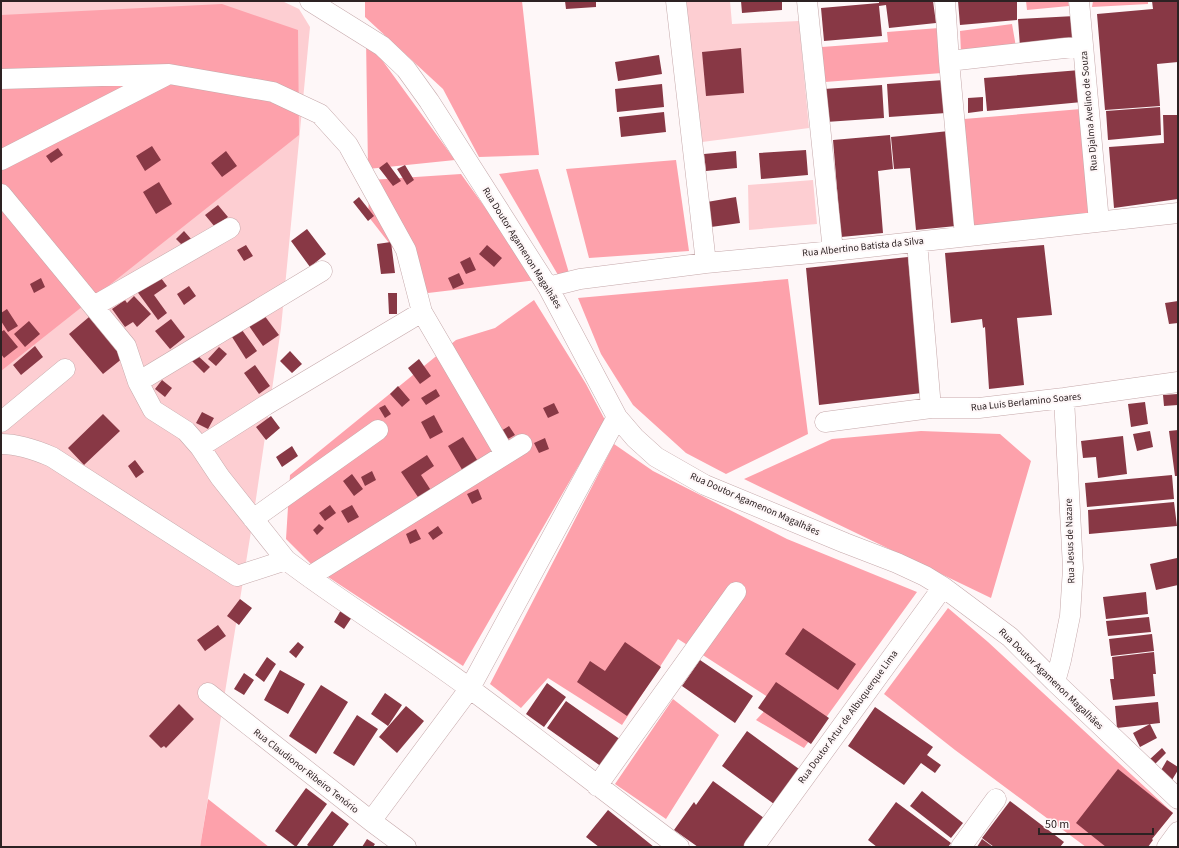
<svg xmlns="http://www.w3.org/2000/svg" width="1179" height="848" font-family="'Source Sans 3',sans-serif">
<style>
.green{fill:#fdced2}
.forest{fill:#fda1ab}
.building{fill:#883845}
.lines{fill:none;stroke-linecap:round;stroke-linejoin:round}
.minor-casing{stroke:#c5a8aa;stroke-width:21}
.minor{stroke:#fff;stroke-width:20}
.labels{text-anchor:middle;dominant-baseline:central;stroke-width:4;stroke-linejoin:round;paint-order:stroke}
.street-label{font-size:10px;fill:#2d2223;stroke:#fef7f8}
</style>
<rect width="100%" height="100%" fill="#fef7f8"/>
<path class="green" d="M1 1H282L299 9 310 27 281 328 253 519 200 847H1Z
M686 1H730L732 24 799 21 809 128 702 142Z
M813 180 817 224 749 230 748 185Z"/>
<path class="forest" d="M365 1H522L539 155 479 157 443 89 365 17Z
M1026 1H1068L1069 6 1027 10Z
M1093 1H1148V4L1092 7Z
M222 4 298 30 299 135 1 371V15Z
M1012 24 1016 47 961 53 960 31Z
M939 28 942 73 825 82 822 47 888 42 887 32Z
M366 38 455 160 368 169Z
M1081 109 1091 216 970 228 964 119Z
M676 160 689 251 589 258 566 169Z
M538 169 569 273 558 275 499 174Z
M461 174 537 280 428 293 368 216 370 180Z
M788 279 808 434 726 474 686 453 633 405 601 354 578 298Z
M534 300 586 384 605 420 463 666 316 569 286 539 290 475 456 340 495 328Z
M921 431 1000 434 1031 461 991 598 744 479 832 439Z
M614 444 653 471 787 539 917 592 804 748 756 720 774 701 678 639 622 725 548 678 521 708 490 684Z
M948 608 988 642 1173 813 1145 847H1086L955 750 884 694Z
M673 699 719 735 666 819 615 784Z
M208 799 269 847H200Z"/>
<path class="building" d="M565 1H596V7L566 9Z
M741 1H782V10L742 13Z
M879 1H933L936 23 889 28 886 5 879 6 882 36 824 41 821 8 879 3Z
M958 1H1017V20L960 25Z
M1152 1H1178V62L1157 64 1160 106 1105 110 1097 14 1153 9Z
M1075 16 1077 41 1020 47 1018 19Z
M741 48 744 93 706 96 702 52Z
M659 55 662 74 618 81 615 62Z
M1080 70 1082 102 987 111 984 78Z
M944 80 946 113 889 117 887 84Z
M662 84 664 107 617 112 615 89Z
M882 85 884 118 826 122 824 89Z
M983 97V111L968 113V98Z
M1160 107 1161 135 1108 140 1106 111Z
M664 112 666 132 621 137 619 117Z
M1163 115H1178V199L1114 208 1109 147 1164 143Z
M949 131 956 226 916 230 910 168 894 169 891 137Z
M890 135 893 169 878 171 883 233 841 237 833 140Z
M152 146 161 160 145 171 136 156Z
M58 148 63 155 51 163 46 156Z
M806 150 808 175 761 179 759 153Z
M226 151 237 166 222 177 211 163Z
M736 151 737 168 706 171 704 154Z
M387 162 401 181 393 186 379 168Z
M405 165 414 180 407 185 397 169Z
M159 182 172 204 156 214 143 192Z
M359 197 374 216 368 221 353 202Z
M736 197 740 223 711 227 707 202Z
M218 205 228 217 215 227 205 215Z
M307 229 326 254 310 267 291 241Z
M184 231 192 240 184 247 176 239Z
M391 242 395 273 381 274 377 244Z
M246 245 253 256 244 261 237 250Z
M487 245 502 258 494 267 479 254Z
M1044 245 1052 315 1017 318 1024 385 989 389 985 327 983 328 982 319 951 323 945 253Z
M470 257 476 270 466 274 460 262Z
M908 257 922 393 819 405 806 268Z
M459 273 464 284 453 289 448 278Z
M158 274 167 286 154 295 167 313 158 320 136 290Z
M41 278 45 287 34 293 30 284Z
M189 286 196 296 184 305 177 294Z
M388 293H397V314H389Z
M134 296 151 314 137 327 133 322 125 327 112 309 125 300 127 303Z
M1178 301V323L1169 324 1165 303Z
M7 309 18 326 8 332 1 321V313Z
M264 315 279 335 263 346 249 326Z
M89 317 123 358 103 374 69 334Z
M171 319 185 337 170 349 155 331Z
M29 321 40 334 25 347 14 334Z
M4 330 18 347 4 358 1 354V332Z
M242 330 257 351 246 359 232 337Z
M35 346 43 357 21 375 13 365Z
M219 347 227 354 216 366 208 359Z
M290 351 302 364 292 373 280 361Z
M196 354 210 367 204 373 191 360Z
M419 359 431 376 420 384 408 368Z
M255 365 270 386 259 394 244 373Z
M162 380 172 388 165 397 155 389Z
M398 386 410 400 402 407 390 394Z
M436 389 440 396 426 405 421 398Z
M1178 394V405L1164 406 1163 395Z
M1145 402 1148 424 1131 427 1128 404Z
M554 403 559 413 548 418 543 408Z
M385 405 391 414 385 418 379 408Z
M202 412 214 418 208 429 196 423Z
M103 414 120 431 84 465 68 448Z
M434 415 443 432 430 439 421 422Z
M271 416 280 428 266 440 256 427Z
M509 426 515 435 506 440 501 431Z
M1178 430V476H1175L1169 431Z
M1150 431 1153 447 1137 451 1133 434Z
M1123 436 1127 474 1098 478 1096 457 1083 458 1081 441Z
M463 437 479 463 464 473 448 446Z
M545 438 549 449 539 453 534 443Z
M292 446 298 456 282 467 276 457Z
M427 455 434 466 421 475 432 492 420 500 401 472Z
M135 460 144 472 136 478 128 466Z
M372 471 376 480 365 486 361 477Z
M352 474 363 489 354 496 343 481Z
M1172 475 1174 499 1087 507 1085 483Z
M478 489 482 499 472 504 467 494Z
M1174 502 1177 526 1089 534 1088 510Z
M330 505 336 513 325 521 319 513Z
M352 505 359 517 348 523 341 511Z
M319 524 324 528 317 535 313 530Z
M438 526 443 533 433 540 428 533Z
M416 529 421 539 410 544 406 534Z
M1177 558 1178 585 1156 590 1150 564Z
M1146 592 1148 614 1106 619 1103 597Z
M240 599 252 608 239 625 227 616Z
M341 610 352 617 344 629 334 622Z
M1149 617 1151 632 1108 636 1106 621Z
M218 625 226 636 205 651 197 640Z
M803 628 856 664 838 690 785 654Z
M1152 634 1154 651 1111 656 1109 639Z
M298 642 304 647 296 658 289 652Z
M625 642 661 667 627 716 577 682 590 661 605 671Z
M1154 652 1156 674H1153L1155 696 1113 700 1110 679H1114L1112 657Z
M267 657 276 664 264 682 255 675Z
M700 660 753 696 735 723 682 686Z
M280 670 305 684 288 714 264 700Z
M244 673 254 680 244 695 234 689Z
M776 682 829 718 811 744 758 708Z
M547 683 566 697 544 727 526 714Z
M321 685 348 702 316 754 289 736Z
M385 693 402 705 388 726 371 714Z
M566 701 621 740 602 767 547 728Z
M1158 702 1160 723 1117 728 1115 706Z
M179 704 194 719 166 748 164 746 161 748 149 736Z
M406 706 424 721 397 753 379 737Z
M875 707 933 747 927 755 941 765 935 773 921 763 904 785 848 746Z
M357 715 378 729 354 766 333 753Z
M1150 724 1157 738 1140 747 1133 733Z
M747 731 799 769 774 804 722 766Z
M1162 748 1166 753 1154 765 1149 760Z
M1167 760 1178 767V770L1172 780 1160 772Z
M1118 769 1173 813 1152 839 1153 840 1148 847H1106L1076 823Z
M713 781 764 818 745 847H698L674 830 694 802 696 805Z
M306 788 327 804 296 847 275 831Z
M922 791 963 823 951 838 910 806Z
M1010 801 1064 842 1060 847H994L982 838Z
M896 802 951 843 948 847H877L868 840Z
M608 810 654 847H599L586 837Z
M332 811 349 824 332 847H310L307 845Z
M367 839 375 844 373 847H362Z
M982 839 993 847H977Z"/>
<g class="lines">
<defs>
<path id="minor" d="M310 1 382 46 406 69 429 101 548 287 617 417 635 438 656 457 705 485 845 543 897 563 925 576 943 587 1010 637 1055 682 1178 799
M676 1 706 263
M807 1 833 251
M945 1 949 61 965 236
M1079 1 1099 222
M949 61 1083 46
M1 79 169 74 273 92 320 114 348 145 406 250 422 312
M1 160 165 76
M1 194 126 346 138 382 153 410 186 431 200 447 220 477 286 560
M917 242 931 408
M548 287 580 279 706 263 833 251 1178 213
M94 306 230 228
M138 382 322 271
M1 422 65 369
M825 422 931 408H979L1064 398 1178 382
M1 444C19 444 36 450 52 457L237 576 286 560C345 605 409 643 469 688 540 740 609 795 679 847
M200 447 266 405 422 312 505 454
M253 519 378 430
M309 577 522 444
M1055 682 1061 660 1070 616 1073 568 1064 398
M208 693 371 821 406 847
M597 786 736 592
M371 821 470 688 617 417
M754 847 943 587
M961 847 996 799
M1167 847 1178 832"/>
</defs>
<use href="#minor" class="minor-casing"/>
<use href="#minor" class="minor"/>
</g>
<g class="labels">
<g class="street-label">
<text transform="translate(1089 111) rotate(-95)">Rua Djalma Avelino de Souza</text>
<text transform="translate(863 247) rotate(-6)">Rua Albertino Batista da Silva</text>
<text transform="translate(522 248) rotate(58)">Rua Doutor Agamenon Magalhães</text>
<text transform="translate(1026 402) rotate(-6)">Rua Luis Berlamino Soares</text>
<text transform="translate(755 504) rotate(24)">Rua Doutor Agamenon Magalhães</text>
<text transform="translate(1070 541) rotate(-92)">Rua Jesus de Nazare</text>
<text transform="translate(1051 679) rotate(44)">Rua Doutor Agamenon Magalhães</text>
<text transform="translate(848 717) rotate(-54)">Rua Doutor Artur de Albuquerque Lima</text>
<text transform="translate(306 771) rotate(38)">Rua Claudionor Ribeiro Tenório</text>
</g>
</g>
<rect width="1179" height="848" fill="none" stroke="#2d2223" stroke-width="4"/>
<path d="M1039 828v6h114v-6" fill="none" stroke="#2d2223" stroke-width="2"/>
<text x="1045" y="828" font-size="12" fill="#2d2223" stroke="#fef7f8" stroke-width="3" paint-order="stroke">50 m</text>
</svg>
